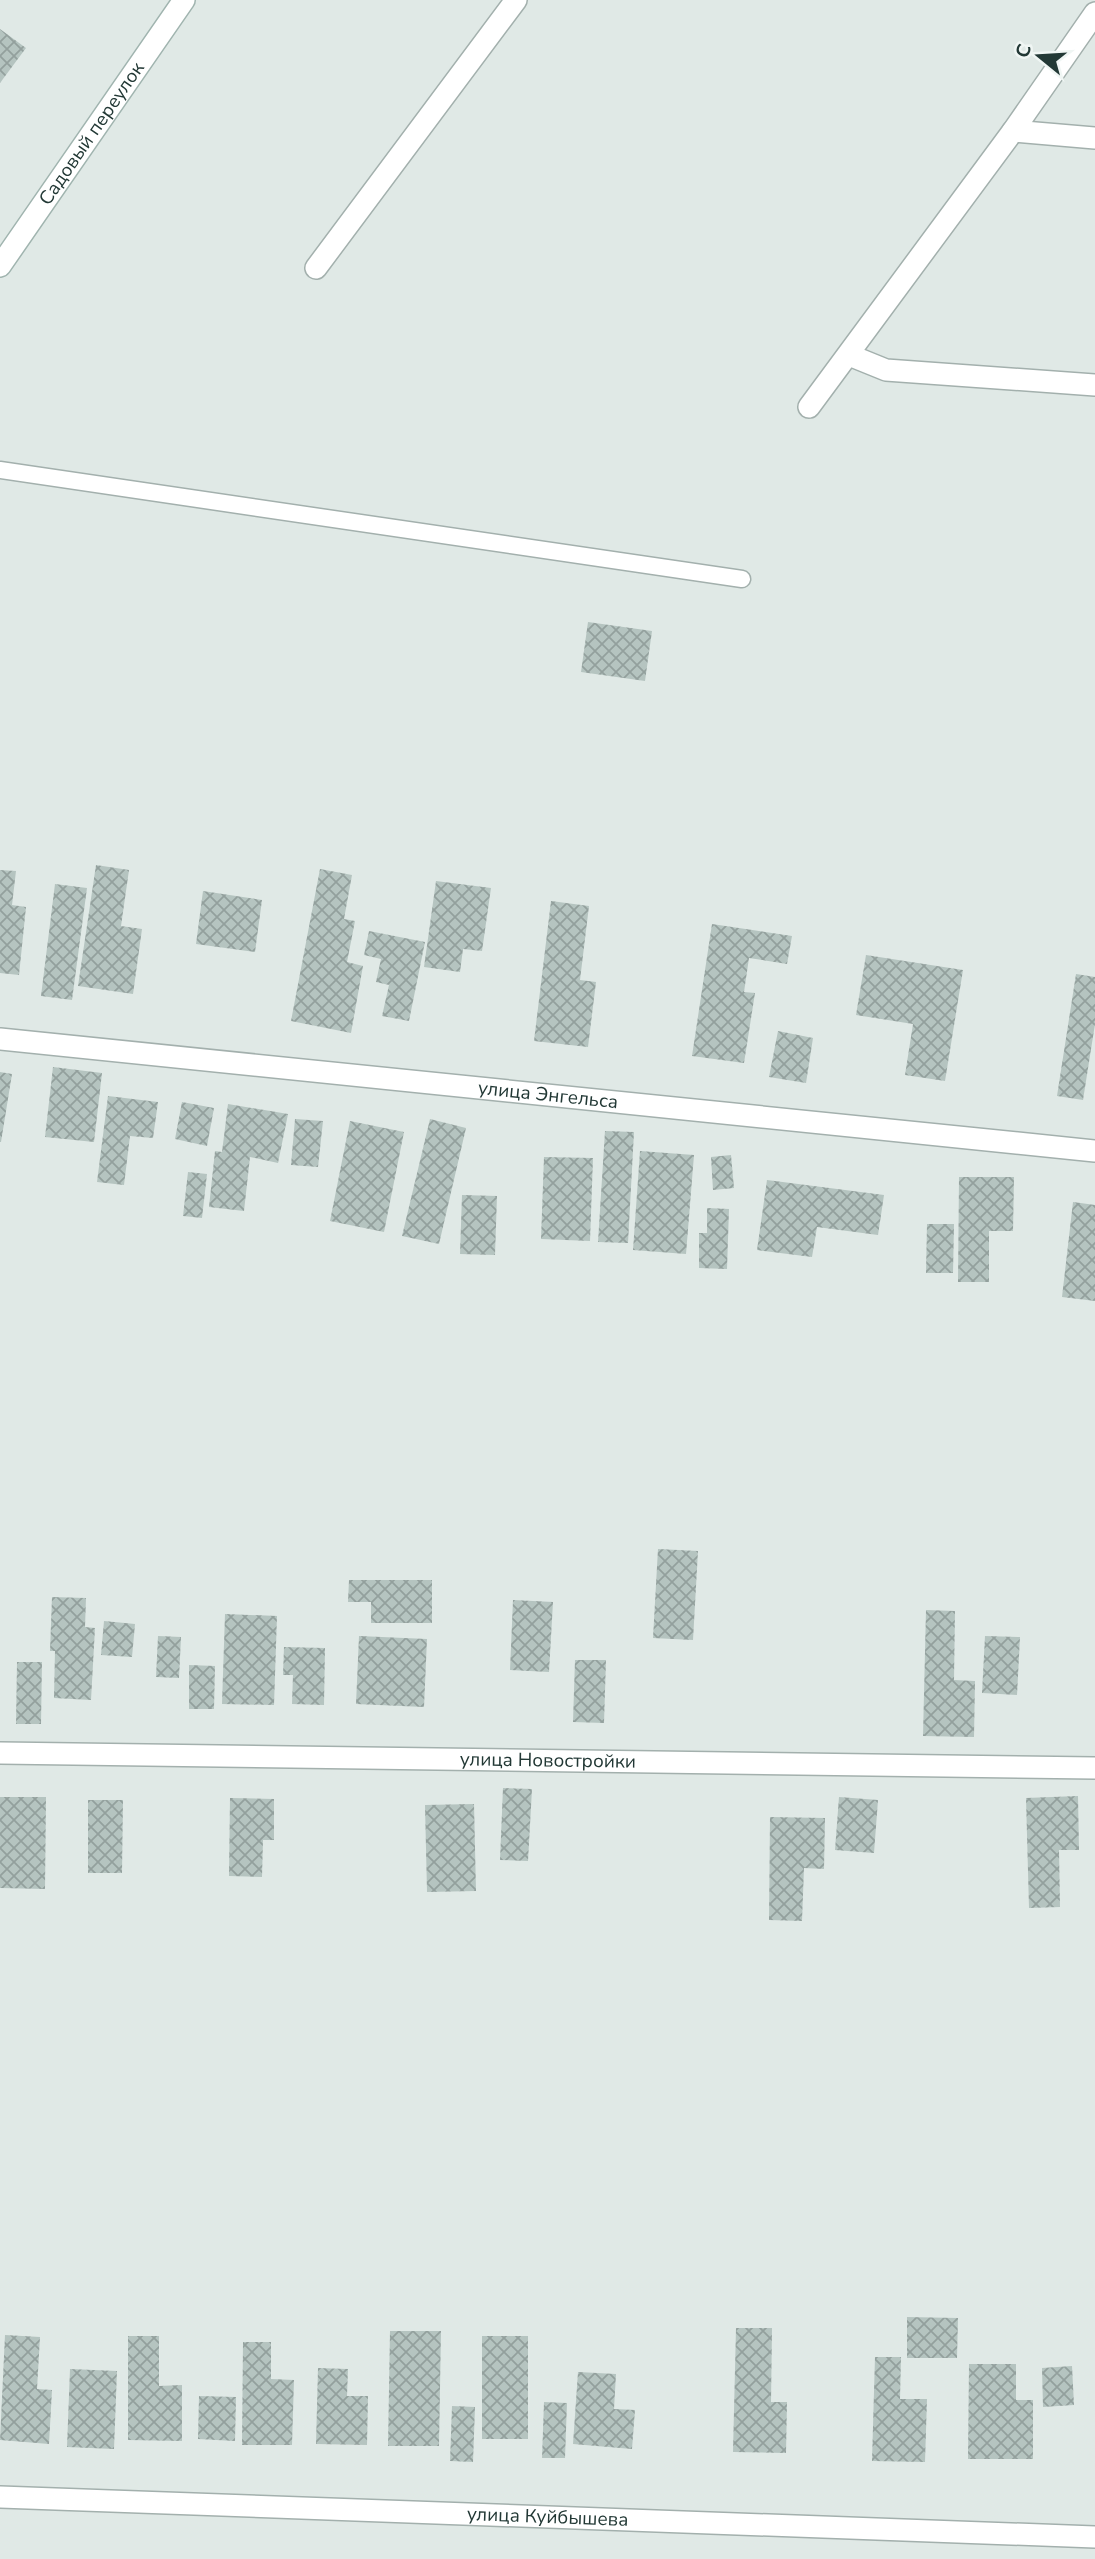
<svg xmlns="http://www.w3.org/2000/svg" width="1095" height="2559" font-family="'Nunito Sans',sans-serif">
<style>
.building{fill:url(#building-cross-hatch)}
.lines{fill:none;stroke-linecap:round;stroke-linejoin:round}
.lane-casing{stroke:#a3b0ad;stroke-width:19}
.street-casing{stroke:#a3b0ad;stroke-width:24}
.secondary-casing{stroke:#a0b4af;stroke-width:24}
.lane{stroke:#fff;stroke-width:16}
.street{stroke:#fff;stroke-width:21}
.secondary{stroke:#fff;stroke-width:21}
.labels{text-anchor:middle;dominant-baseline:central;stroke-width:7;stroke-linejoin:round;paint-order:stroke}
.street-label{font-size:19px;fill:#223835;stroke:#f0f6f4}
</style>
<defs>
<pattern id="building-cross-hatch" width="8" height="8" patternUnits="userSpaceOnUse" patternTransform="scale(1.75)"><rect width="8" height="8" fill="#b5c4c0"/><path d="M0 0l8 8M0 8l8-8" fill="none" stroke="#93a09d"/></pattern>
</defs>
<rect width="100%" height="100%" fill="#e0e9e6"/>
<path class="building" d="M0 29 26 48 0 83Z
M588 622 652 631 645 681 581 672Z
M96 865 129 870 121 926 142 929 133 994 78 986Z
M320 869 352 875 344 919 355 921 347 962 363 966 351 1033 291 1021Z
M0 870 16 871 12 905 26 907 19 975 0 973Z
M436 881 491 888 482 951 463 949 460 972 424 967Z
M55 884 87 888 72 1000 41 996Z
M203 891 262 900 255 952 196 944Z
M551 901 589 906 580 980 596 982 588 1047 534 1041Z
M712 924 792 936 787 964 749 958 744 992 755 993 744 1063 692 1056Z
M369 931 425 942 409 1021 382 1016 389 985 376 982 381 959 364 955Z
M866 955 963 970 945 1081 905 1075 913 1024 856 1015Z
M1076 974 1095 977V1024L1083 1100 1057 1096Z
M778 1031 813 1038 806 1083 769 1077Z
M53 1067 102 1073 94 1142 45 1137Z
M0 1072 12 1074 1 1142H0Z
M108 1096 158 1102 153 1138 130 1136 124 1185 97 1182Z
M182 1102 214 1108 207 1146 175 1139Z
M228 1104 288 1114 278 1163 250 1157 244 1211 209 1207 215 1151 222 1152Z
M295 1119 323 1121 318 1167 291 1165Z
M430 1119 466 1128 439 1244 402 1236Z
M350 1121 404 1132 384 1232 330 1221Z
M605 1131 634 1132 628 1243 598 1242Z
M640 1151 694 1155 686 1254 633 1250Z
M731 1155 734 1188 713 1190 711 1157Z
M544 1157 593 1158 590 1241 541 1239Z
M188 1172 207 1174 202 1218 183 1216Z
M959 1177H1014L1013 1231H989V1282H958Z
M767 1180 884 1195 878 1235 817 1227 812 1257 757 1250Z
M462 1195 497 1196 495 1255 460 1254Z
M1073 1202 1095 1205V1301L1062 1297Z
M707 1208 729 1209 727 1269 699 1268V1233H707Z
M927 1224H954L953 1273H926Z
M658 1549 698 1551 693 1640 653 1638Z
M349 1580H432V1623H371V1602H348Z
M52 1597 86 1598 85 1627 95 1628 91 1700 54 1698 55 1651H50Z
M513 1600 553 1602 549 1672 510 1670Z
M926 1610 955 1611 954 1680 975 1681 974 1737 923 1736Z
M225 1614 277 1616 274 1705 222 1704Z
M104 1621 135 1624 132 1657 101 1655Z
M158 1636 181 1637 179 1678 156 1677Z
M359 1636 427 1639 424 1707 356 1704Z
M985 1636 1020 1637 1017 1695 982 1693Z
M284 1647 325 1648 324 1705 292 1704 293 1675H283Z
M575 1660H606L604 1723 573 1722Z
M17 1662H42L41 1724H16Z
M189 1665 215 1666 214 1709H189Z
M503 1788 532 1789 528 1861 500 1860Z
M1078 1796 1079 1850H1059L1060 1907 1029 1908 1026 1798Z
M0 1797H46L45 1889 0 1888Z
M839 1797 878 1800 874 1853 835 1850Z
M230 1798 274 1799V1840H263L262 1877 229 1876Z
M88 1800H123L122 1873H88Z
M474 1804 476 1891 427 1892 425 1805Z
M770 1817 825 1818 824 1869 804 1868 802 1921 769 1920Z
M907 2317 958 2318 957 2358H907Z
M736 2328H772L771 2402H787L786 2453 733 2452Z
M390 2331H441L439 2446H388Z
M5 2335 40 2337 37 2389 52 2390 49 2444 0 2440Z
M128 2336H159V2386L182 2385V2441L128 2440Z
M482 2336H528V2439H482Z
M243 2342H271V2379L294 2380 292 2445H242Z
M875 2357H901L900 2399H927L925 2462 872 2461Z
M969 2364H1016V2400H1033V2459H968Z
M1072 2366 1074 2405 1043 2407 1042 2368Z
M318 2368 348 2369 347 2396H368L367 2445 316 2444Z
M70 2369 117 2371 114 2449 67 2447Z
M578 2372 616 2374 614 2409 635 2410 632 2449 573 2444Z
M199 2396 236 2397 235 2441 198 2439Z
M544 2402 567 2403 565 2458H542Z
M452 2406 475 2407 473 2462 450 2461Z"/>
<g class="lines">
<defs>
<path id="lane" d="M0 470 742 579"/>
<g id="street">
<path d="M1013 131 1095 138"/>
<path d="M316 268 516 0"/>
<path d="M849 355 886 370 1095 385"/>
<path d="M809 407 1013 131 1095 13"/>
<path id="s1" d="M0 1039 1095 1151"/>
<path id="s2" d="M0 1753 1095 1768"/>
<path id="s3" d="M0 2497 1095 2537"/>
</g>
<g id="secondary">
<path id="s4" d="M0 266 184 0"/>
</g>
</defs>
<use href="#lane" class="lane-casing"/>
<use href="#street" class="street-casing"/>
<use href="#secondary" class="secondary-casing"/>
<use href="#lane" class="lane"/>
<use href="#street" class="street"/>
<use href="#secondary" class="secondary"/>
</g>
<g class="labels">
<g class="street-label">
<text stroke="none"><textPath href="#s4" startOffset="161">Садовый переулок</textPath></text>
<text stroke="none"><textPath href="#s1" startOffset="551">улица Энгельса</textPath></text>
<text stroke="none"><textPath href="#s2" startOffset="548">улица Новостройки</textPath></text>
<text stroke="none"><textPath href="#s3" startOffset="548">улица Куйбышева</textPath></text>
</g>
</g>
<g transform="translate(1039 56) rotate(288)" stroke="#f0f6f4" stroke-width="5" paint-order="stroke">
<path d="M0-5L12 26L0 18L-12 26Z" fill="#223835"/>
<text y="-10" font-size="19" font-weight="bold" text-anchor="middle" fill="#223835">С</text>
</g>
</svg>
